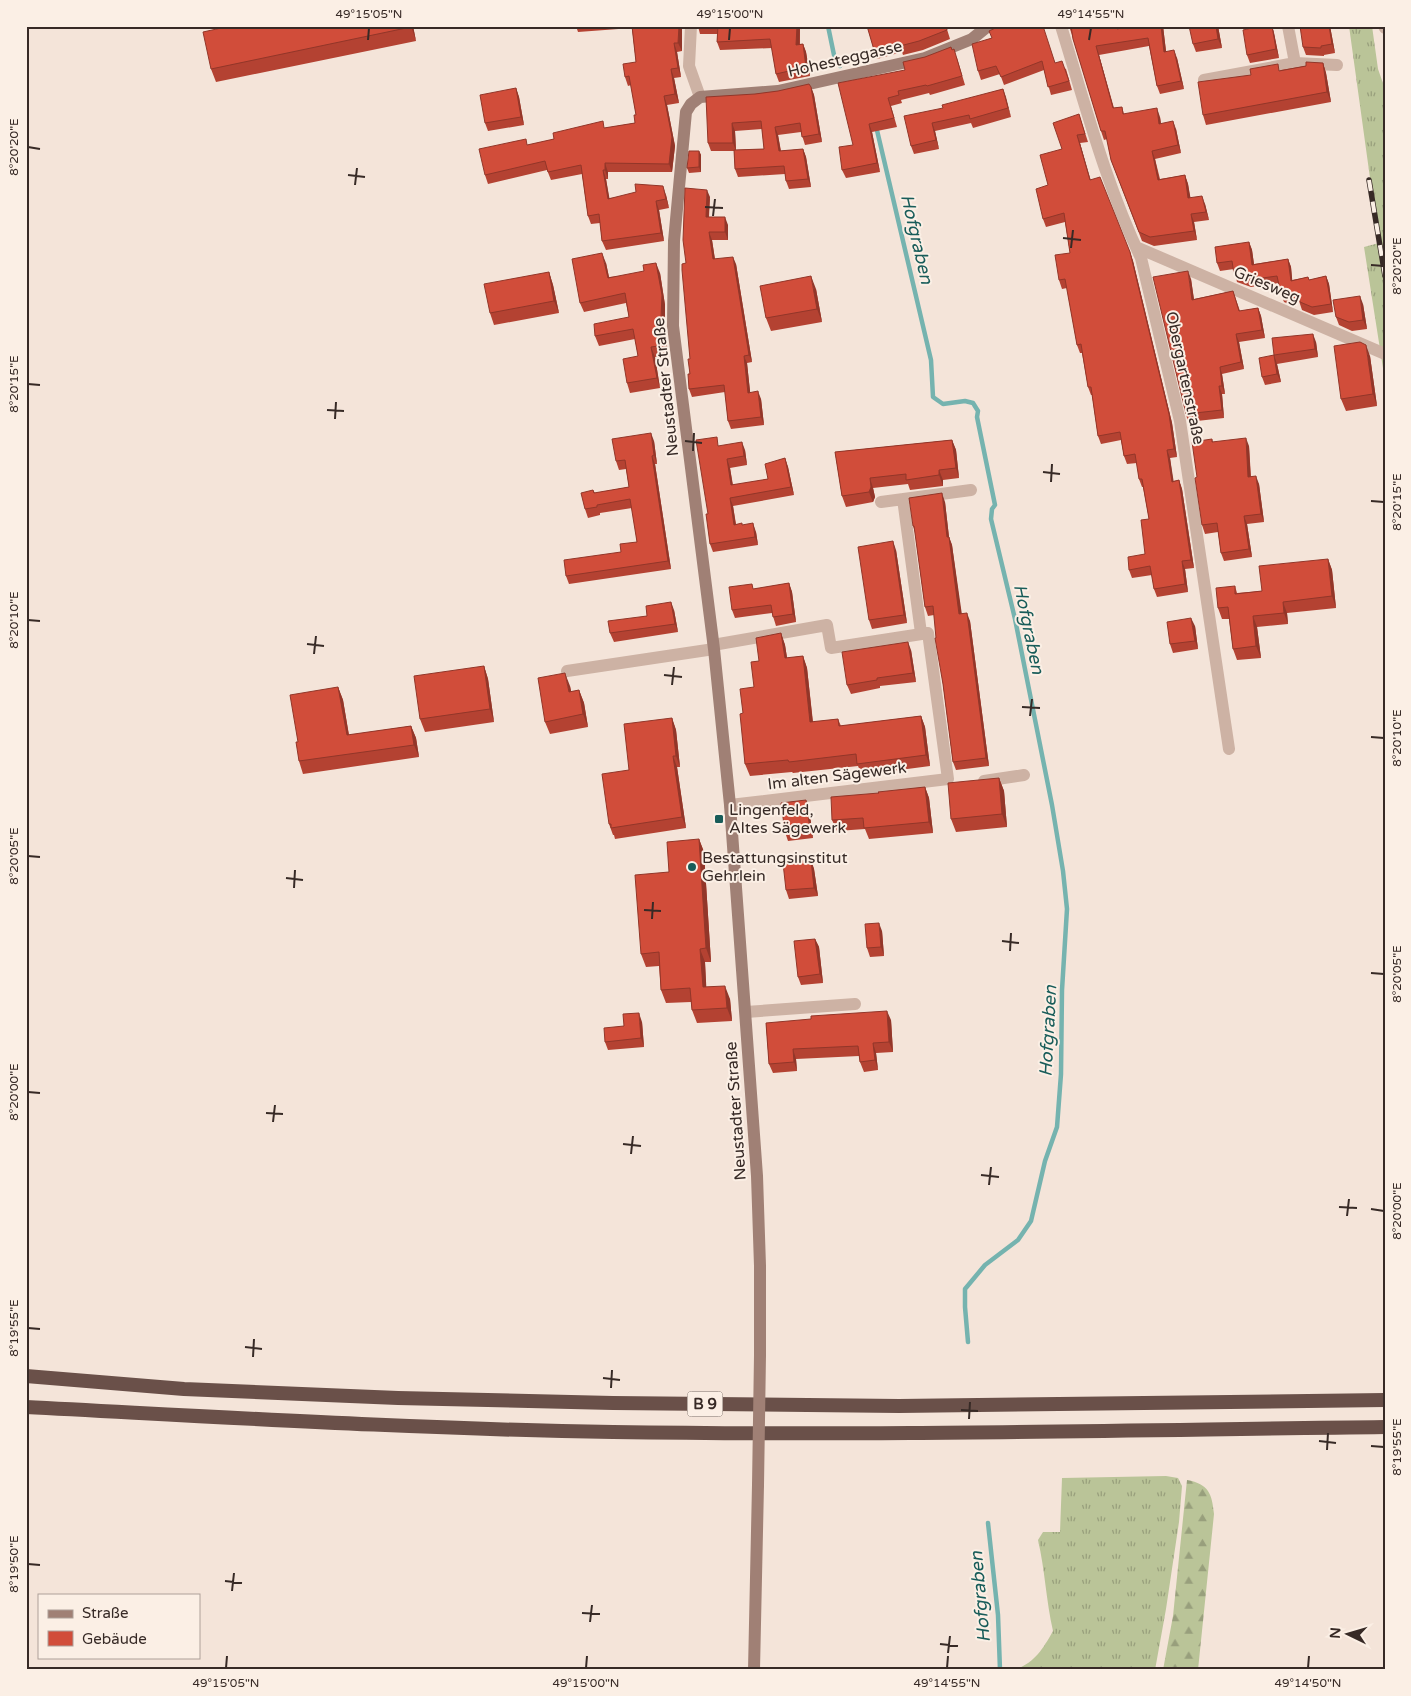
<svg xmlns="http://www.w3.org/2000/svg" width="1411" height="1696" font-family="'Varela Round',sans-serif">
<style>
.grass{fill:url(#grass-tufts)}
.forest{fill:url(#forest-firs)}
.lines{fill:none;stroke-linecap:round;stroke-linejoin:round}
.stream{stroke:#75b3af;stroke-width:4.5}
.minor{stroke:#cdb2a4;stroke-width:12}
.secondary{stroke:#a08075;stroke-width:12}
.trunk{stroke:#6a5049;stroke-width:14}
.rail-casing{stroke:#372a26;stroke-width:5.5}
.rail{stroke:#fbefe5;stroke-width:4;stroke-dasharray:11;stroke-linecap:butt}
.secondary-bridge{stroke:#a08075;stroke-width:12}
.wall{fill:#b44232;fill-rule:evenodd}
.shaded-wall{fill:#923629}
.building{fill:#d14d3a;stroke:#923629}
.ticks{fill:none;stroke:#372a26;stroke-width:2}
.poi-dot{fill:#185c59;stroke:#fbefe5;stroke-width:2}
.labels{text-anchor:middle;dominant-baseline:central;stroke-width:4;stroke-linejoin:round;paint-order:stroke}
.shield{fill:#fbefe5;stroke:#72655f;stroke-width:1}
.shield-label{font-size:15px;font-weight:bold;fill:#372a26}
.street-label{font-size:16px;fill:#372a26;stroke:#fbefe5}
.poi-label{font-size:16px;fill:#372a26;stroke:#fbefe5;text-anchor:start}
.water-label{font-size:18px;font-style:italic;fill:#185c59;stroke:#fbefe5}
.neatline{fill:none;stroke:#372a26;stroke-width:2}
.ticks-label{font-size:12px;text-anchor:middle;fill:#372a26}
</style>
<defs>
<pattern id="grass-tufts" width="24" height="20" patternUnits="userSpaceOnUse" patternTransform="scale(1.25)"><rect width="24" height="20" fill="#bac498"/><path d="M3 7l-1-3M5 7V3M7 7l1-3M15 17l-1-3M17 17v-4M19 17l1-3" fill="none" stroke="#989f7c"/></pattern>
<pattern id="forest-firs" width="22" height="20" patternUnits="userSpaceOnUse" patternTransform="scale(1.25)"><rect width="22" height="20" fill="#bac498"/><path d="M5 1l3.5 6h-7zM16 11l3.5 6h-7z" fill="#989f7c"/></pattern>
</defs>
<rect width="100%" height="100%" fill="#f4e4d9"/>
<path class="grass" d="M1349 26H1372L1378 69 1385 89V381L1364 247 1379 243Z
M1166 1476 1178 1478 1182 1486 1179 1522 1166 1609 1155 1670H1015C1035 1662 1043 1649 1053 1631 1046 1600 1045 1570 1038 1540L1043 1532H1060L1062 1478Z"/>
<path class="forest" d="M1187 1480C1209 1484 1212 1494 1214 1514L1198 1670H1163L1173 1616Z"/>
<g class="lines">
<path class="stream" d="M828 26 834 55 840 66
M876 126 931 360 933 397 943 404 965 401 973 403 978 411 977 417 995 505 992 509 991 519 1015 619 1052 805 1063 871 1067 909 1062 990 1061 1074 1057 1127 1045 1161 1031 1221 1018 1240 985 1265 965 1289V1307L968 1342
M988 1523 998 1615 1000 1670"/>
<path class="minor" d="M691 26 689 66 700 97
M1061 26C1085 104 1106 185 1141 258L1180 421 1229 749
M1384 26 1385 28
M1295 63 1337 65
M1204 80 1295 63 1288 26
M1136 247 1385 354
M903 499 921 633
M881 502 971 490
M713 645 827 625 831 648 928 633 948 779 730 805
M567 671 714 649
M984 781 1024 775
M746 1012 855 1004"/>
<path class="secondary" d="M760 1355V1266L757 1176 730 805 714 649 673 326 674 241 686 112 691 104 700 97 778 91 925 58 972 39 988 26
M754 1670 758 1485"/>
<path class="trunk" d="M26 1376 184 1389 398 1398 613 1403 899 1406 1385 1400
M26 1407C222 1417 417 1429 613 1432 870 1436 1128 1430 1385 1427"/>
<defs>
<path id="rail" d="M1369 180 1385 276"/>
</defs>
<use href="#rail" class="rail-casing"/>
<use href="#rail" class="rail"/>
<path class="secondary-bridge" d="M758 1485 760 1355"/>
</g>
<path class="wall" d="M230 26H413L416 41 216 82 211 69Z
M576 26H682V51L677 52 681 77 674 78 679 103 667 105 675 146 672 172H608V179H606L609 198 666 195 669 208 659 210 664 241 606 250 602 241 600 223 591 224 588 216 582 174 551 180 547 170 488 184 485 175 528 145 605 128 635 123 636 115 631 85 628 86 625 77 636 62 632 28 578 32Z
M698 26H800V44H803L806 52 810 76 779 82 776 74 772 48 720 50 717 42V34H700Z
M867 26H946L950 39 923 50 903 55 902 52 877 59Z
M1069 26H1117V28L1131 26H1163L1166 51 1177 58 1184 89 1160 94 1157 86 1149 46 1099 55 1114 108 1122 107 1124 114 1160 117 1161 124 1176 129 1181 153 1155 159 1160 179 1185 175 1188 184 1190 198 1205 204 1209 220 1194 222 1197 240 1154 246 1142 241 1111 160 1107 139 1104 140 1101 131 1072 35Z
M1218 26 1222 48 1196 52 1193 44Z
M1272 26 1274 33 1279 58 1250 63 1247 55Z
M1330 26 1335 53 1324 55V56L1306 55 1303 47Z
M992 38 1055 63 1066 69 1072 90 1051 95 1044 70 1004 85 1000 74 981 80 978 71Z
M925 57 957 58 965 85 930 95 929 93 901 100 902 103 891 106 897 127 872 132 880 172 846 178 842 170 853 145 905 70Z
M1323 63 1326 73 1331 102 1206 125 1203 115 1281 70Z
M811 87 814 95 822 142 805 145 801 132 778 135 781 151 803 149 806 157 811 187 789 189 786 181 785 174 738 177 735 169 734 151H711L708 143 755 94ZM762 129 764 149 736 150 735 131Z
M516 88 519 97 524 125 488 131 485 123Z
M1003 89 1011 117 973 128 971 123 935 131 939 149 914 154 911 146 943 108Z
M1079 114 1088 142 1080 143 1090 180 1130 252 1133 261 1172 423 1177 457 1170 458 1173 481 1179 480 1182 489 1194 568 1185 569 1188 592 1157 597 1154 589 1152 575 1132 578 1129 570 1145 554 1149 519 1143 487H1142L1139 479 1137 463 1127 464 1124 456 1121 440 1101 444 1098 436 1092 395H1091L1088 387 1082 353H1080L1077 345 1067 288 1062 289 1059 280 1070 253 1065 222 1046 227 1043 219 1048 185 1062 149Z
M699 151 701 155V172L689 173 687 168Z
M710 197 709 217 728 225V240H712L715 259 736 264 752 362 747 363 750 392 761 399 764 425 731 429 728 421 725 392 692 397 689 389 690 359 686 263Z
M1249 242 1252 250 1254 264 1288 259 1291 267 1292 280 1308 277 1309 280 1326 276 1329 284 1333 312 1314 315 1302 310 1299 301 1295 302 1296 307 1284 302 1281 294 1279 283 1251 287 1237 282 1234 269 1220 271 1217 263Z
M606 263 609 277 660 273 665 305V327L668 355 655 357 660 388 630 393 627 383 638 356 635 339 599 346 595 336 629 317 626 303 584 312 580 303Z
M549 272 553 285 559 313 494 325 490 313Z
M1191 279 1194 299 1233 291 1240 311 1258 308 1261 316 1265 338 1239 342 1244 369 1222 374 1225 394H1222L1224 418 1188 422 1186 414Z
M816 289 822 322 771 331 766 318Z
M1363 304 1367 329 1352 331 1339 325 1336 317Z
M1316 342 1318 357 1277 364 1281 382 1265 385 1262 377 1274 355Z
M1370 356 1377 406 1346 411 1341 399Z
M1212 439 1213 442 1249 446 1251 477 1259 484 1264 522 1247 524 1252 557 1224 561 1221 553 1218 532 1205 534 1202 525 1197 477Z
M952 440 956 450 959 478 943 480V486L910 490 908 484 873 488 875 497 873 502 846 507 842 496 835 452Z
M654 441 657 464H655L671 569 569 584 566 576 621 552 637 542 632 508 600 513V515L588 518 585 509 593 490 595 493 629 487 626 469 619 470 616 461Z
M720 446 745 450 747 465 730 468 733 485 768 479 785 458 788 467 794 495 733 506 736 524 743 525 756 532 758 545 713 552 710 544 708 514Z
M945 502 949 537 952 545 961 613 970 621 989 766 956 770 953 762 934 615 928 616 925 607 915 532 913 526Z
M896 550 907 623 872 629 869 620Z
M1328 559 1332 570 1336 608 1287 613 1288 624 1257 627 1261 658 1237 660 1233 649 1229 619H1222L1218 608 1235 586 1237 593 1262 591Z
M789 583 792 592 796 622 776 626 772 613 735 618 732 610 754 589Z
M674 610 678 632 614 642 610 633 647 616Z
M1195 626 1198 649 1173 653 1170 644Z
M781 633 785 645 787 658 803 656 807 668 813 722 838 719 841 726 921 716 925 727 930 766 862 775 858 766 793 773 792 772 750 776 745 764 743 713 754 687 759 661Z
M911 650 916 682 880 686V688L851 694 847 685Z
M484 666 488 679 494 722 425 732 420 719Z
M570 686 571 692 579 690 584 703 588 727 550 734 545 722Z
M338 687 343 700 349 735 411 726 416 738 419 757 303 774 299 761 298 742Z
M672 718 676 730 680 767H677L686 828 615 839 614 835H613L609 824 629 770Z
M999 778 1004 791 1007 827 956 832 951 819Z
M925 787 929 798 933 833 869 839 865 829 837 831 832 820 879 793Z
M809 808 813 838 788 841 785 832Z
M699 839 704 852 711 962H705L706 987 730 999 732 1021 697 1023 692 1010 691 1002 666 1003 661 990 659 966 646 967 641 954 669 872Z
M811 860 814 869 818 896 789 899 786 890Z
M882 931 884 956 870 957 867 948Z
M815 939 819 947 823 983 801 985 798 977Z
M891 1020 893 1052 876 1053 878 1070 864 1072 860 1062 859 1056 796 1059 797 1071 773 1073 769 1064 766 1023Z
M642 1022 644 1047 608 1050 605 1042 624 1026Z"/>
<path class="shaded-wall" d="M411 26H413L416 41Z
M679 26H682V51L678 43Z
M797 26H800L799 53 796 45Z
M1161 26H1163L1167 60 1164 52Z
M1216 26H1218L1222 48 1218 39Z
M1272 26 1274 33 1279 58 1276 49Z
M1329 26H1330L1335 53 1332 44Z
M674 43 677 52 681 77 678 68Z
M803 44 806 52 810 76 806 67Z
M1096 46 1099 55 1116 117 1113 108Z
M1174 50 1177 58 1184 89 1181 81Z
M1323 63 1326 73 1331 102 1327 92Z
M671 69 674 78 679 103 675 94Z
M811 87 814 95 822 142 819 134Z
M516 88 519 97 524 125 521 117Z
M1003 89 1006 97 1011 117 1008 108Z
M664 96 667 105 675 146 672 172 669 164Z
M1157 108 1160 117 1162 132 1159 124Z
M1173 121 1176 129 1181 153 1178 145Z
M732 123 735 131 736 151 733 143Z
M932 123 935 131 939 149 936 140Z
M869 124 872 132 880 172 877 163Z
M775 127 778 135 782 159 779 151Z
M1077 135 1080 143 1093 188 1090 180Z
M803 149 806 157 811 187 808 179Z
M699 151 701 155V172L699 167Z
M1152 151 1155 159 1161 188 1158 180Z
M605 163 608 172V179L605 170Z
M603 170 606 179 611 207 608 199Z
M1185 175 1188 184 1192 206 1188 198Z
M663 186 666 195 669 208 666 199Z
M707 190 710 197 708 224 706 217Z
M1202 196 1205 204 1209 220 1206 212Z
M656 201 659 210 664 241 661 233Z
M1191 214 1194 222 1197 240 1194 231Z
M725 217 728 225V240L725 232Z
M709 232 712 240 716 267 713 259Z
M1249 242 1252 250 1255 272 1252 265Z
M1130 252 1133 261 1172 423 1177 457 1174 449Z
M602 253 606 263 611 287 608 278Z
M733 257 736 264 752 362 749 355Z
M1288 259 1291 267 1293 288 1291 281Z
M656 263 660 273 665 305V327L668 355 665 345Z
M1188 271 1191 279 1195 308 1192 300Z
M549 272 553 285 559 313 554 301Z
M811 276 816 289 822 322 817 309Z
M1326 276 1329 284 1333 312 1331 304Z
M1360 296 1363 304 1367 329 1363 320Z
M1258 308 1261 316 1265 338 1262 330Z
M1236 334 1239 342 1244 369 1241 362Z
M1313 334 1316 342 1318 357 1315 349Z
M1366 345 1370 356 1377 406 1373 394Z
M651 347 655 357 660 388 657 378Z
M1274 355 1277 364 1281 382 1277 374Z
M744 356 747 363 751 400 748 393Z
M1220 367 1222 374 1225 394 1222 386Z
M1219 386 1222 394 1224 418 1222 410Z
M758 391 761 399 764 425 761 417Z
M651 433 654 441 657 464 654 455Z
M1246 438 1249 446 1251 485 1248 477Z
M952 440 956 450 959 478 956 468Z
M742 442 745 450 747 465 744 456Z
M1167 450 1170 458 1175 490 1172 482Z
M652 456 655 464 671 569 668 561Z
M785 458 788 467 794 495 791 487Z
M727 459 730 468 734 494 731 485Z
M939 470 943 480V486L939 475Z
M1256 476 1259 484 1264 522 1261 514Z
M870 478 873 488 875 497 873 502 869 492Z
M1179 480 1182 489 1194 568 1191 560Z
M942 493 945 502 949 537 952 545 963 622 959 614 947 537Z
M730 498 733 506 737 533 734 525Z
M1244 516 1247 524 1252 557 1249 549Z
M753 523 756 532 758 545 755 537Z
M893 541 896 550 907 623 904 615Z
M1328 559 1332 570 1336 608 1332 596Z
M1182 561 1185 569 1188 592 1185 584Z
M789 583 792 592 796 622 793 614Z
M671 602 674 610 678 632 675 624Z
M1283 602 1287 613 1288 624 1284 613Z
M967 613 970 621 989 766 986 758Z
M1253 616 1257 627 1261 658 1256 646Z
M1191 618 1195 626 1198 649 1195 641Z
M781 633 785 645 789 670 785 658Z
M908 642 911 650 916 682 913 673Z
M803 656 807 668 814 734 810 722Z
M484 666 488 679 494 722 490 709Z
M565 673 570 686 574 705 569 692Z
M338 687 343 700 351 748 347 735Z
M579 690 584 703 588 727 583 714Z
M921 716 925 727 930 766 926 755Z
M672 718 676 730 680 767 676 756Z
M411 726 416 738 419 757 414 745Z
M673 756 677 767 686 828 682 817Z
M999 778 1004 791 1007 827 1002 814Z
M925 787 929 798 933 833 929 822Z
M806 800 809 808 813 838 810 829Z
M699 839 704 852 711 962 706 948Z
M811 860 814 869 818 896 814 888Z
M879 923 882 931 884 956 881 947Z
M815 939 819 947 823 983 820 974Z
M700 949 705 962 707 1000 703 987Z
M725 986 730 999 732 1021 727 1008Z
M887 1011 891 1020 893 1052 889 1042Z
M639 1013 642 1022 644 1047 641 1038Z
M873 1043 876 1053 878 1070 875 1060Z
M793 1049 796 1059 797 1071 794 1062Z"/>
<path class="building" d="M230 26H411V27L211 69 203 32Z
M632 26H679L678 43H674L678 68 671 69 675 94 664 96 672 137 669 164 605 163V170H603L608 199 636 192 635 184 663 186 666 199 656 201 661 233 602 241 599 214 588 216 581 165 548 172 545 161 485 175 479 149 526 139 527 145 554 139 553 133 603 121 604 128 635 123 634 115H636L629 76 625 77 623 64 636 62Z
M718 26H797L796 45 803 44 806 67 776 74 770 39 717 42Z
M867 26H946L947 30 919 41 900 46V44L874 50Z
M1000 26H1043L1055 63 1062 61 1069 81 1048 87 1042 61 1001 77 996 66 978 71 972 44 992 38 989 31Z
M1071 26H1116L1117 29 1131 26H1161L1164 52 1174 50 1181 81 1157 86 1148 38 1096 46 1113 108 1122 107 1123 114 1157 108 1159 124 1173 121 1178 145 1152 151 1158 180 1185 175 1188 198 1202 196 1206 212 1191 214 1194 231 1150 237 1139 232 1111 160 1105 131H1101L1073 39Z
M1189 26H1216L1218 39 1193 44Z
M1260 26H1272L1276 49 1247 55 1243 30Z
M1300 26H1329L1332 44 1321 46V48L1303 47Z
M951 47 952 50 954 49 962 76 927 86 926 85 898 91 899 95 888 98 894 118 869 124 877 163 842 170 839 147 853 145 838 83 905 70 903 62 925 57Z
M1306 62 1323 63 1327 92 1203 115 1198 82 1251 75 1250 69 1278 64 1279 71 1306 66Z
M809 84 811 87 819 134 802 137 800 123 775 127 779 151 803 149 808 179 786 181 784 166 735 169 734 150 764 149 761 121 732 123 733 143H708L706 97 755 94 778 91Z
M516 88 521 117 485 123 480 95Z
M1003 89 1008 108 970 119 969 115 932 123 936 140 911 146 904 116 943 108 942 105Z
M1079 114 1085 134 1077 135 1090 180 1100 177 1130 252 1169 414 1174 449 1167 450 1172 482 1179 480 1191 560 1182 561 1185 584 1154 589 1150 566 1129 570 1128 557 1145 554 1141 520 1149 519 1142 479H1139L1135 454 1124 456 1120 432 1098 436 1091 387H1088L1081 344 1077 345 1065 279 1059 280 1055 255 1070 253 1064 213 1043 219 1036 189 1048 185 1040 155 1062 149 1053 123Z
M689 151H699V167L687 168Z
M685 188 707 190 706 217H725V232H709L713 259 733 257 749 355 744 356 748 393 758 391 761 417 728 421 724 385 689 389 688 374H690L688 359H690L682 270V264L686 263 683 240Z
M1249 242 1252 265 1288 259 1291 281 1308 277 1309 280 1326 276 1331 304 1312 307 1300 302 1298 293 1292 294 1293 299 1281 294 1277 276 1248 280 1234 274 1232 261 1217 263 1215 247Z
M602 253 608 278 644 271 643 265 656 263 662 295 661 317 665 345 651 347 657 378 627 383 623 359 638 356 633 329 595 336 594 324 629 317 625 293 580 303 572 259Z
M1188 271 1192 300 1233 291 1239 311 1258 308 1262 330 1236 334 1241 362 1220 367 1222 386H1219L1222 410 1186 414 1153 277Z
M549 272 554 301 490 313 484 284Z
M811 276 817 309 766 318 760 286Z
M1360 296 1363 320 1349 322 1336 317 1333 300Z
M1313 334 1315 349 1274 355 1272 338Z
M1360 342 1366 345 1373 394 1341 399 1334 346Z
M1274 355 1277 374 1262 377 1259 358Z
M651 433 654 455 652 456 668 561 566 576 564 560 621 552 620 544 637 542 630 499 597 505V507L585 509 581 493 593 490 594 493 629 487 625 460 616 461 612 439Z
M717 437 718 446 742 442 744 456 727 459 731 485 768 479 765 464 785 458 791 487 730 498 734 525 742 523V525L753 523 755 537 710 544 706 514H708L696 440Z
M1246 438 1248 477 1256 476 1261 514 1244 516 1249 549 1221 553 1217 523 1202 525 1195 478 1197 477 1192 442 1212 439V442Z
M952 440 956 468 939 470V475L906 480V474L870 478 871 487 869 492 842 496 835 452Z
M942 493 947 537H949L959 614 967 613 986 758 953 762 943 684 935 638H936L933 606 925 607 914 526H913L909 498Z
M893 541 904 615 869 620 858 547Z
M1328 559 1332 596 1283 602 1284 613 1253 616 1256 646 1233 649 1228 607 1218 608 1216 588 1235 586V594L1262 591 1259 566Z
M789 583 793 614 773 617 771 605 732 610 729 587 752 584 753 589Z
M671 602 675 624 610 633 608 621 647 616 646 606Z
M1191 618 1195 641 1170 644 1167 622Z
M781 633 785 658 803 656 810 722 838 719 839 726 921 716 926 755 857 764 856 754 789 762 788 760 745 764 740 714 743 713 740 689 754 687 751 662 759 661 756 638Z
M908 642 913 673 877 678V680L847 685 842 652Z
M484 666 490 709 420 719 414 676Z
M565 673 569 692 579 690 583 714 545 722 538 678Z
M338 687 347 735 411 726 414 745 299 761 296 742H298L290 695Z
M672 718 676 756H673L682 817 611 828V824H609L602 774 629 770 624 724Z
M999 778 1002 814 951 819 948 783Z
M925 787 929 822 864 828 863 818 832 820 831 797 879 793 878 792Z
M806 800 810 829 785 832 781 803Z
M699 839 706 948 700 949 703 987 725 986 727 1008 692 1010 690 988 661 990 659 952 641 954 635 875 669 872 667 842Z
M811 860 814 888 786 890 783 863Z
M879 923 881 947 867 948 865 924Z
M815 939 820 974 798 977 794 941Z
M887 1011 889 1042 873 1043 875 1060 860 1062 858 1046 793 1049 794 1062 769 1064 766 1023 811 1019V1016Z
M639 1013 641 1038 605 1042 604 1028 624 1026 623 1014Z"/>
<path class="ticks" d="M368 40 369 28M729 40 730 28M1089 40 1091 28M28 147 40 149M348 175 365 177M355 185 357 168M705 207 723 208M713 216 715 199M1063 238 1081 240M1071 248 1073 230M1371 265 1384 266M28 384 40 385M327 410 344 411M335 419 336 402M685 441 702 443M693 451 694 433M1043 472 1060 474M1051 482 1052 464M1371 501 1384 502M28 620 40 621M307 644 324 646M314 654 316 636M664 675 682 677M672 685 674 667M1022 707 1040 708M1030 716 1032 699M1371 737 1384 738M28 856 40 857M286 878 303 880M294 888 295 870M644 910 661 911M652 919 653 902M1002 941 1019 943M1010 951 1011 933M1371 973 1384 974M28 1092 40 1093M266 1113 283 1114M273 1122 275 1105M623 1144 641 1146M631 1154 633 1136M981 1175 999 1177M989 1185 991 1167M1339 1207 1357 1208M1371 1209 1384 1211M1347 1216 1349 1199M28 1328 40 1329M245 1347 262 1349M253 1357 254 1339M603 1378 620 1380M611 1388 612 1370M961 1410 978 1411M969 1419 970 1402M1319 1441 1336 1443M1371 1446 1384 1447M1327 1450 1328 1433M28 1564 40 1565M225 1581 242 1583M232 1591 234 1573M582 1613 600 1614M590 1622 592 1605M940 1644 958 1646M948 1653 950 1636M226 1668 227 1656M586 1668 587 1656M947 1668 948 1656M1308 1668 1309 1656"/>
<g class="poi-dot">
<rect x="714" y="814" width="10" height="10" rx="2.5"/>
<circle cx="692" cy="867" r="5"/>
</g>
<g class="labels">
<rect class="shield" x="687.5" y="1391.5" width="35" height="25" rx="4"/>
<g class="shield-label">
<text x="705" y="1404">B 9</text>
</g>
<g class="street-label">
<text transform="translate(845 59) rotate(-13)">Hohesteggasse</text>
<text transform="translate(1267 285) rotate(23)">Griesweg</text>
<text transform="translate(1185 378) rotate(78)">Obergartenstraße</text>
<text transform="translate(666 387) rotate(-96)">Neustadter Straße</text>
<text transform="translate(837 776) rotate(-7)">Im alten Sägewerk</text>
<text transform="translate(736 1111) rotate(-94)">Neustadter Straße</text>
</g>
<g class="poi-label">
<text x="729" y="810">Lingenfeld,<tspan x="729" dy="18">Altes Sägewerk</tspan></text>
<text x="702" y="858">Bestattungsinstitut<tspan x="702" dy="18">Gehrlein</tspan></text>
</g>
<g class="water-label">
<text transform="translate(917 239) rotate(77)">Hofgraben</text>
<text transform="translate(1029 629) rotate(78)">Hofgraben</text>
<text transform="translate(1048 1031) rotate(-87)">Hofgraben</text>
<text transform="translate(980 1597) rotate(-95)">Hofgraben</text>
</g>
</g>
<rect width="1411" height="1696" fill="none" stroke="#fbefe5" stroke-width="55"/>
<rect x="38" y="1594" width="162" height="65" fill="#fbefe5" stroke="#ada099"/>
<rect x="48" y="1610" width="25" height="8" fill="#a08075" stroke="#ada099"/>
<text x="82" y="1618" font-size="15" fill="#372a26">Straße</text>
<rect x="48" y="1631" width="25" height="15" fill="#d14d3a" stroke="#ada099"/>
<text x="82" y="1644" font-size="15" fill="#372a26">Gebäude</text>
<g transform="translate(1348 1634) rotate(275)" stroke="#fbefe5" stroke-width="4" paint-order="stroke">
<path d="M0-4L9 19L0 12L-9 19Z" fill="#372a26"/>
<text y="-8" font-size="14" font-weight="bold" text-anchor="middle" fill="#372a26">N</text>
</g>
<rect x="28" y="28" width="1356" height="1640" class="neatline"/>
<g class="ticks-label">
<text x="369" y="18">49°15'05"N</text>
<text x="730" y="18">49°15'00"N</text>
<text x="1091" y="18">49°14'55"N</text>
<text transform="translate(14 147) rotate(-90)" y="4">8°20'20"E</text>
<text transform="translate(1397 266) rotate(-90)" y="4">8°20'20"E</text>
<text transform="translate(14 384) rotate(-90)" y="4">8°20'15"E</text>
<text transform="translate(1397 502) rotate(-90)" y="4">8°20'15"E</text>
<text transform="translate(14 620) rotate(-90)" y="4">8°20'10"E</text>
<text transform="translate(1397 738) rotate(-90)" y="4">8°20'10"E</text>
<text transform="translate(14 856) rotate(-90)" y="4">8°20'05"E</text>
<text transform="translate(1397 974) rotate(-90)" y="4">8°20'05"E</text>
<text transform="translate(14 1092) rotate(-90)" y="4">8°20'00"E</text>
<text transform="translate(1397 1211) rotate(-90)" y="4">8°20'00"E</text>
<text transform="translate(14 1328) rotate(-90)" y="4">8°19'55"E</text>
<text transform="translate(1397 1447) rotate(-90)" y="4">8°19'55"E</text>
<text transform="translate(14 1564) rotate(-90)" y="4">8°19'50"E</text>
<text x="226" y="1687">49°15'05"N</text>
<text x="586" y="1687">49°15'00"N</text>
<text x="947" y="1687">49°14'55"N</text>
<text x="1308" y="1687">49°14'50"N</text>
</g>
</svg>
